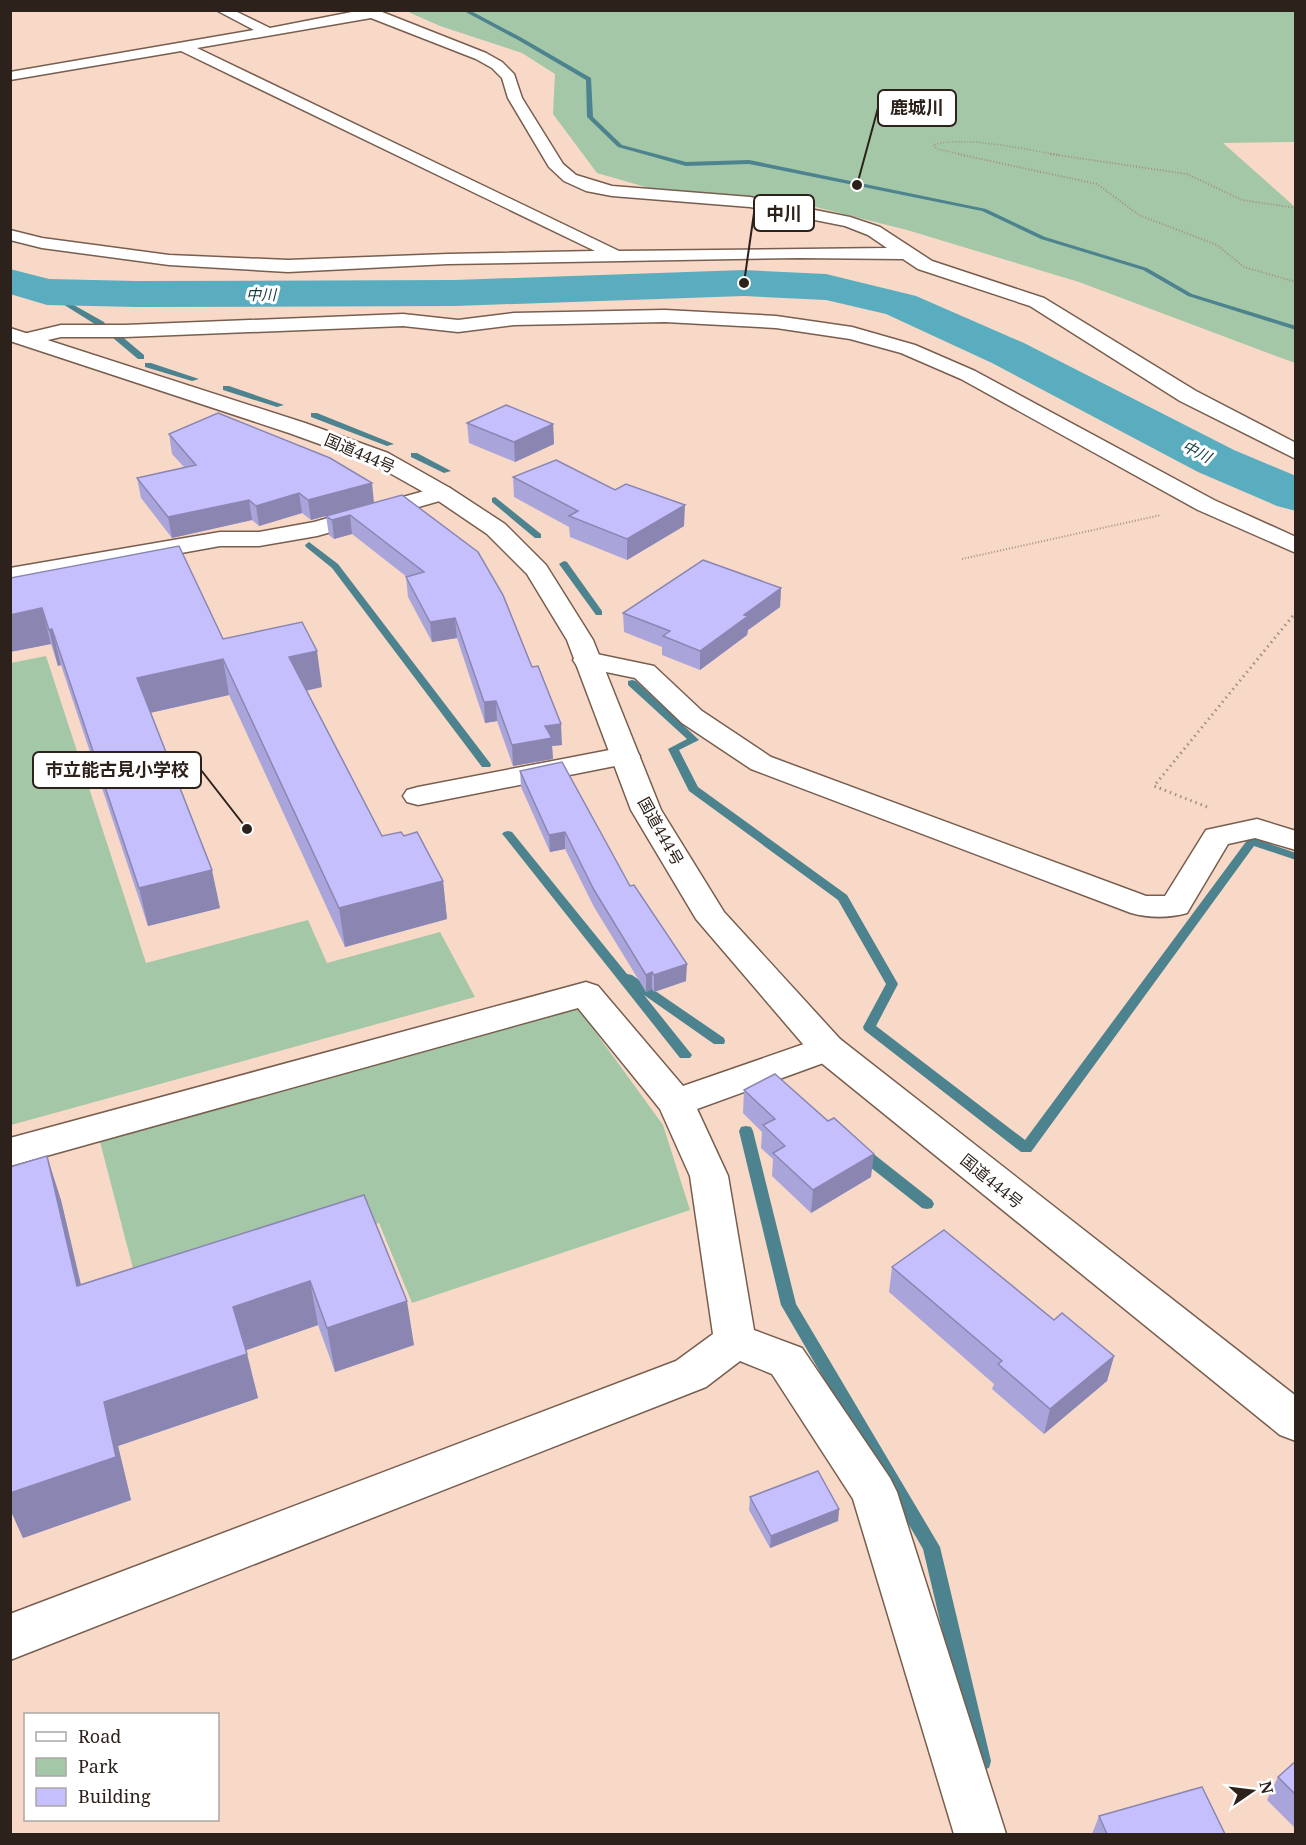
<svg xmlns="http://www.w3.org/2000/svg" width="1306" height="1845" font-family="'Noto Serif','Noto Sans JP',serif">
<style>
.green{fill:#a3c7a7}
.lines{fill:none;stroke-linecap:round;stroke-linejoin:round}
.stream{fill:#4c838e;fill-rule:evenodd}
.river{fill:#59adbf;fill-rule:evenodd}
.minor-casing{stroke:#785e4e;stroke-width:3}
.trunk-casing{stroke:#785e4e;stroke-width:3}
.path-far2{stroke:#a58e82;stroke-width:1.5;stroke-dasharray:1 2;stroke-linecap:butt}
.path-far1{stroke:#a58e82;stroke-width:2;stroke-dasharray:1 2;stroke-linecap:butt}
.path{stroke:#a58e82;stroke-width:3;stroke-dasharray:1.5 4;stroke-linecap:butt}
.minor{fill:#fff;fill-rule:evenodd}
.trunk{fill:#fff;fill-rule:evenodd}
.wall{fill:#a9a5da}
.shaded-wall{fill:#8a86b1}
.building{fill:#c5c0fd;stroke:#8a86b1;stroke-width:1.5}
.labels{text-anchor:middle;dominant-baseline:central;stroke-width:6;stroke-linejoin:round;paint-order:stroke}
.far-water-label{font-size:15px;font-style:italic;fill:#103940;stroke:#fff}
.street-label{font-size:16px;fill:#2d221b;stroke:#fff}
.leader{fill:none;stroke:#2d221b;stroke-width:2}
.callout-dot{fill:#2d221b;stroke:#fff;stroke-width:2}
.callout{fill:#fff;stroke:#2d221b;stroke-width:2}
.callout-label{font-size:18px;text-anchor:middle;font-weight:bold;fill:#2d221b}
</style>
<rect width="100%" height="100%" fill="#f8d9c8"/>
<path class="green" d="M406 11H1295V142L1223 143 1295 207V363L1079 282 907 230 800 203 656 190 597 173 553 114 555 74 522 53 440 26Z
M46 656 146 963 308 920 327 963 440 932 475 997 11 1125V663Z
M578 1008 663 1125 690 1210 412 1303 379 1223 141 1299 99 1138Z"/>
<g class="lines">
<path class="stream" d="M462 10H469L522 38 591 78 593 117 622 145 686 162 749 160 986 209 1045 237 1147 268 1192 294 1296 326V330L1188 296 1143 270 1041 239 982 211 749 164 686 166 618 147 587 117 586 80 518 40Z
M47 290 104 322 105 324 98 326 45 293 44 292Z
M113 334H119L144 355V359H138L113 338Z
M145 363H151L199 379 192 381 145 367Z
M223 386H229L284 405 277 407 223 390Z
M311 413H317L394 444 387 446 311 417Z
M411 453H417L451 471 444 473 411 457Z
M495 497 541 534V538H535L492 502V498Z
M309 542 338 564 490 763 491 765 490 767H482L332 568 306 547 305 545Z
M564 561 567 562 602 611V615H596L559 564Z
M632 680 636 681 699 740 679 750 698 787 847 895 898 984 876 1026 1025 1140 1248 839H1256L1296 853V860L1254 846 1031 1152H1021L864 1030 863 1027 886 984 838 900 689 791 668 749 687 739 628 685V681Z
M508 831 512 832 627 974 632 975 724 1038 725 1041 724 1044H714L644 995 692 1055 690 1058H680L504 836 502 834 504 832Z
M746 1126 751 1127 753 1131 796 1304 940 1547 991 1761 989 1768 982 1770 975 1768 973 1761 923 1549 781 1305 739 1131 741 1127Z
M861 1147 866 1148 932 1200 934 1204 932 1208 927 1209 922 1208 856 1156 854 1152 856 1148Z"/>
<path class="river" d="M10 269 49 279 137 281 455 280 744 270 826 274 916 296 1024 343 1234 450 1296 476V511L1277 506 1198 472 992 363 886 314 826 300 744 296 455 306 137 307 47 305 10 294Z"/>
<defs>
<path id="minor" d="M216 10H233L270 28 362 10H377L486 53 502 62 514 74 522 98 563 164 576 175 612 186 750 197 850 217 880 227 932 261 1044 298 1196 391 1296 443V459L1180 401 1030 306 918 269 903 259 798 258 448 264 288 272 169 265 42 248 10 240V230L42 238 169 255 288 260 448 254 595 251 181 51 10 80V72L254 30ZM371 18 476 59 492 68 502 78 508 98 549 167 564 181 586 191 612 196 750 207 845 226 868 235 887 248 619 251 197 48Z
M665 310 776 316 852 327 915 345 975 371 1214 500 1296 537V553L1198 510 961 379 901 353 850 339 776 328 665 322 514 325 458 332 403 326 125 337H61L26 345 19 343 16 339 19 335 61 325H125L403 314 458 320 514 313Z
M442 486 450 488 454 493 450 498 317 536 259 546H220L10 584V568L220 532H259L314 522Z
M587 652 654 666 702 711 771 757 1146 896H1165L1206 830 1257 819 1296 831V850L1255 838 1228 844 1187 913C1169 918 1149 918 1131 913L751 769 682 723 635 678 577 666 573 660 577 654Z
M625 747 635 750 640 756 635 762 418 805 407 802 403 796 407 790 418 787Z
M586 982 598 986 683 1086 827 1036 840 1039 845 1048 840 1057 697 1109 728 1176 754 1330 802 1348 890 1478 897 1492 1006 1834H954L853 1499 772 1374 740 1361 706 1387 10 1660V1614L676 1361 713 1334 690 1176 660 1109 578 1008 10 1166V1138Z"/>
<path id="trunk" d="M10 328 305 423 388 453 450 488 505 524 546 565 593 640 661 810 724 912 840 1039 1296 1396V1441L1280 1435 814 1057 696 919 631 810 567 640 527 574 487 534 434 498 372 463 289 433 10 341Z"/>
</defs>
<use href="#minor" class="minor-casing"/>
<use href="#trunk" class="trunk-casing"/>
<path class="path-far2" d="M965 155 937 149 933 145C966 135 1026 150 1060 155"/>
<path class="path-far1" d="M958 154 1097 184 1139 215 1217 245 1244 267 1296 282
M1050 154 1187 174 1242 200 1296 208
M962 559 1161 515"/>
<path class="path" d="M1207 807 1154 786 1296 612"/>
<use href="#minor" class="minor"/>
<use href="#trunk" class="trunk"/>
</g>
<path class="wall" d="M467 423 553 424 554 444 515 462 469 443Z
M169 434 374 503 562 745 552 746 553 759 513 766 497 721 485 723 457 638 432 642 408 597 406 577H407L352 534 334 539 329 535 326 516 350 509 311 520 302 513 259 526 252 520 172 538 141 498 137 478 184 467 172 454Z
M513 477 684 526 627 560 570 537 569 527 514 497Z
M10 578 223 639 322 687 306 691 382 836H404L443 881 447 919 345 947 229 695 150 713 220 908 148 926 61 665 58 666 51 644 10 652Z
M781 588 780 607 748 630 747 635 700 670 662 655V647L624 632 623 613Z
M520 771 630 886 686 981 654 992 652 989 646 992 594 907 565 849 550 852 521 787Z
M744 1090 871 1177 811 1213 772 1176 773 1159 761 1148 762 1132 743 1113Z
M10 1167 61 1200 81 1284 364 1195 414 1345 335 1372 318 1325 246 1350 258 1398 118 1446 131 1500 23 1538 10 1509Z
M892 1267 1054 1320 1114 1356 1107 1381 1044 1434 992 1389 994 1384 889 1292Z
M750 1497 839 1509 838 1521 770 1548 749 1510Z
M1296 1761V1829L1267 1800 1278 1777Z
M1099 1816 1225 1834H1092Z"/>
<path class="shaded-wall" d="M553 424 554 444 515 462 514 442Z
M372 483 374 503 311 520 308 500Z
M299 493 302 513 259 526 256 506Z
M249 500 252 520 172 538 168 517Z
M685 505 684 526 627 560V539Z
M350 515 352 534 334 539 332 520Z
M781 588 780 607 748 630 747 635 700 670V651L744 615Z
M42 608 51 644 10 652V615Z
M455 618 457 638 432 642 430 622Z
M52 629 61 665 58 666 49 630Z
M317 651 322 687 294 693 289 657Z
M223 659 229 695 145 714 137 678Z
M496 701 497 721 485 723 484 702Z
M561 724 562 745 552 746 553 759 513 766 512 745 545 726Z
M565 832V849L550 852 549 835Z
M212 870 220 908 148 926 139 888Z
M443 881 447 919 345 947 339 908Z
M687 964 686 981 654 992V975Z
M652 972V989L646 992V975Z
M874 1154 871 1177 811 1213 813 1190Z
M47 1156 61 1200 91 1329 77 1286Z
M310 1281 318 1325 244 1351 233 1307Z
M407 1301 414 1345 335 1372 327 1328Z
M247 1354 258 1398 118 1446 131 1500 23 1538 10 1509V1493L104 1402Z
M1114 1356 1107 1381 1044 1434 1050 1409Z
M839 1509 838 1521 770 1548 771 1536Z"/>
<path class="building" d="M506 405 553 424 514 442 467 423Z
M218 413 330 458 372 483 308 500 299 493 256 506 249 500 168 517 137 478 196 465 169 434Z
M556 460 615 490 626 484 685 505 627 539 569 516 578 511 513 477Z
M402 495 478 552 503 595 532 667 538 666 561 724 545 726 552 738 512 745 496 701 484 702 455 618 430 622 406 577 424 572 350 515 332 520 326 516Z
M179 546 223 639 302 622 317 651 289 657 382 836 401 832 404 836 417 832 443 881 339 908 223 659 137 678 212 870 139 888 52 629 49 630 42 608 10 615V578Z
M703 560 781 588 744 615 748 616 700 651 663 636 670 631 623 613Z
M562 762 630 886 634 885 687 964 654 975 652 972 646 975 594 890 565 832 549 835 520 771Z
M775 1074 828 1121 834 1118 874 1154 813 1190 773 1153 785 1146 763 1125 775 1119 744 1090Z
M47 1156 77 1286 364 1195 407 1301 327 1328 310 1281 233 1307 247 1354 104 1402 116 1457 10 1493V1167Z
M944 1230 1054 1320 1062 1313 1114 1356 1050 1409 998 1364 1002 1361 892 1267Z
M818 1471 839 1509 771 1536 750 1497Z
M1296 1761V1795L1278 1777Z
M1202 1787 1225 1834H1107L1099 1816Z"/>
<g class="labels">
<g class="far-water-label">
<text x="261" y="294">中川</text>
<text transform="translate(1197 451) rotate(27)">中川</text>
</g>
<g class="street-label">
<text transform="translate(360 453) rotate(23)">国道444号</text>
<text transform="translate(661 831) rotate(61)">国道444号</text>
<text transform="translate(992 1181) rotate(39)">国道444号</text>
</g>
</g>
<path class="leader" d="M857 185L878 108M744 283L754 213M247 829L201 770"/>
<g class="callout-dot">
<circle cx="857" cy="185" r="6"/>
<circle cx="744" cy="283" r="6"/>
<circle cx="247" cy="829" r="6"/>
</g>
<g class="callout">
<rect x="878" y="90" width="78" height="36" rx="6"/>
<rect x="754" y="195" width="60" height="36" rx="6"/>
<rect x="33" y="752" width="168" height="36" rx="6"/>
</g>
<g class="callout-label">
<text x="917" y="114">鹿城川</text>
<text x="784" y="220">中川</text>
<text x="117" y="776">市立能古見小学校</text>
</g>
<rect width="1306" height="1845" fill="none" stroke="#2d221b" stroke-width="24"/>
<rect x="24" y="1713" width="195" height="108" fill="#ffffff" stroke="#aba7a4" stroke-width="1.5"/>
<rect x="36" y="1732" width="30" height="9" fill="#ffffff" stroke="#aba7a4" stroke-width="1.5"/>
<text x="78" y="1743" font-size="18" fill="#2d221b">Road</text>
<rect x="36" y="1758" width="30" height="18" fill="#a3c7a7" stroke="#aba7a4" stroke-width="1.5"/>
<text x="78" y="1773" font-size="18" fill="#2d221b">Park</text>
<rect x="36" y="1788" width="30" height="18" fill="#c5c0fd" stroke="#aba7a4" stroke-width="1.5"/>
<text x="78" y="1803" font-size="18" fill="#2d221b">Building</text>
<g transform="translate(1252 1791) rotate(76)" stroke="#ffffff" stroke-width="4.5" paint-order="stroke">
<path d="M0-4.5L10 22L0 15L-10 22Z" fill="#2d221b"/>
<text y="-9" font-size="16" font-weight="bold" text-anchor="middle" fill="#2d221b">N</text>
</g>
</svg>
